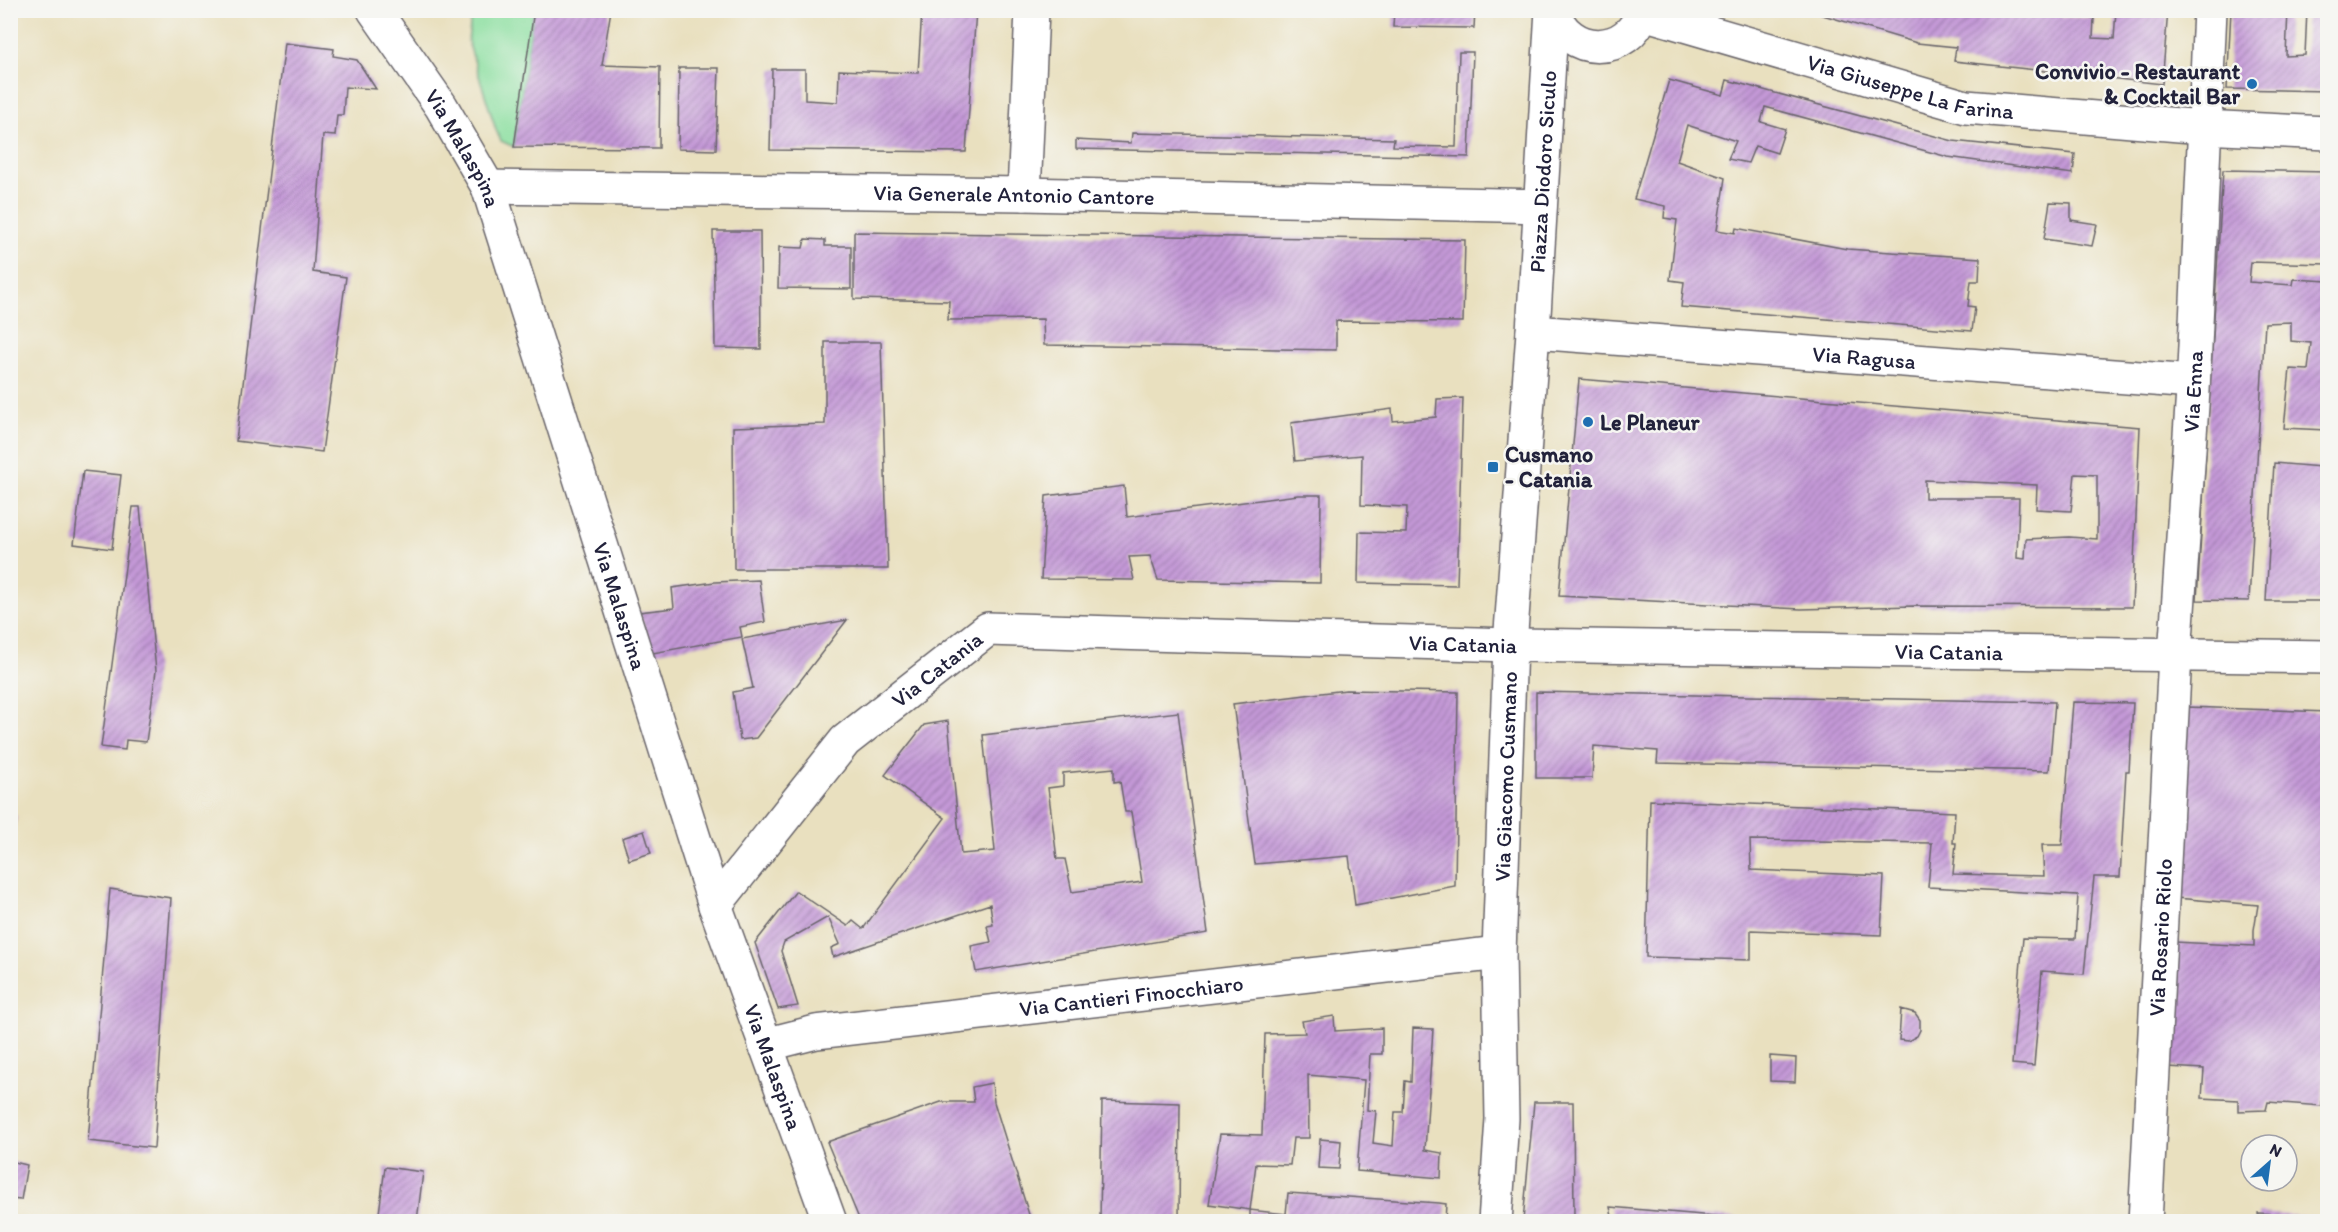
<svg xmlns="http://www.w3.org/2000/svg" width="2338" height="1232" font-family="Itim,sans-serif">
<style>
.grass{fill:#8cdfa0;stroke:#57806e;stroke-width:1.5}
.building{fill:url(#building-hatch);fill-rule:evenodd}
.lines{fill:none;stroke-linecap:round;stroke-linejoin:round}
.minor-casing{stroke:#686469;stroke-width:36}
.minor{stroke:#fff;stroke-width:33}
.poi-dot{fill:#1f6fb2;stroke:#f6f6f2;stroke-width:2}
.labels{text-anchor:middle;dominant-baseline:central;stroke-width:5;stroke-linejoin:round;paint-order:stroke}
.poi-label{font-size:22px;font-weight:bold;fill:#22223b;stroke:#f6f6f2;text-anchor:start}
.street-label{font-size:22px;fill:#22223b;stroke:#f6f6f2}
</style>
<defs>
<pattern id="building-hatch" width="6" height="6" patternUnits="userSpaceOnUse" patternTransform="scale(1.5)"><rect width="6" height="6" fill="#c499d7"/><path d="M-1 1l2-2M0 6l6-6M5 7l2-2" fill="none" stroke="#9f7cb0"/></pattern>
</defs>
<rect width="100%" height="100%" fill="#f6f6f2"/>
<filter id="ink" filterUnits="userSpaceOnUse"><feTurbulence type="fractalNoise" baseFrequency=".0167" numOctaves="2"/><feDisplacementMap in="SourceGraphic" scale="12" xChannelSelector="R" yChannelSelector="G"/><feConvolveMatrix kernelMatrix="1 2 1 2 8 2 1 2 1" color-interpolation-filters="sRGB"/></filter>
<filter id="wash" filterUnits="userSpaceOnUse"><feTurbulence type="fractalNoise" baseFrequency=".008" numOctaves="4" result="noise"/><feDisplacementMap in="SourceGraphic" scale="24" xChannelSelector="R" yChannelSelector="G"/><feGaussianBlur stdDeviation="1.35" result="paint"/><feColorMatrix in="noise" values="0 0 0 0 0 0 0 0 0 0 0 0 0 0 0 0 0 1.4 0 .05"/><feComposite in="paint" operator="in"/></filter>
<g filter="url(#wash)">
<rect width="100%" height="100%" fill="#e9e0bf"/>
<path class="grass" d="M472 11H534L514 147 501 141 496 130 468 41Z"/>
<g id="blocks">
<path class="building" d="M534 10H611L602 65 660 67 659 148 514 147Z
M922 10H976L966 152 770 150 772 69H805V100L838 102 839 70 918 73Z
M1394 10H1475L1474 28 1393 27Z
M1806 10H2061L2062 17 2094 18 2093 38 2114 39 2116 10H2168L2162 84 1954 61 1956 47 1917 43Z
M2231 10H2288L2286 56 2305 55 2307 10H2328V91L2227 89Z
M285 43 334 49 333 56 357 60 376 89 345 87 343 115H337L335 136 323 135 313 272 346 277 322 452 236 441Z
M1459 52H1473L1469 157 1076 149V140L1131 143 1132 133 1394 139 1393 146 1456 147Z
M679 68H719L716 150 678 149Z
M1669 80 1723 95 1727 80 1953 141 2075 154 2073 174 1948 157 1765 107 1761 122 1785 129 1777 153 1755 146 1748 163 1728 159 1736 141 1687 125 1677 161 1725 178 1717 230 1735 233 1736 228 1847 249 1980 258 1979 281H1971L1968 306 1975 307 1972 331 1681 307 1684 282 1670 280 1677 220 1664 218 1665 206 1634 199Z
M2223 170 2328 172V264L2251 262 2249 282 2293 285 2294 279 2328 281V601H2266L2274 463 2321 467 2326 430 2284 428 2290 369 2308 370 2311 343 2291 341V322L2265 323 2249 601 2197 600Z
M2050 202 2071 203V220L2097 224 2092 246 2044 239Z
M713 231H760L761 349 715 348Z
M854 232 1465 240 1463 322 1336 321V350L1044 345 1043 319 948 320 949 301 854 299Z
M805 239 825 240V246H851V289L778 288 779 247 803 248Z
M825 342H881L888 569H734L733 427 825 424Z
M1579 379 2140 427 2132 607 1913 606 1801 609 1559 596ZM2075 474 2097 475V539L2069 537 2026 539 2025 559 2017 558 2019 498H1925V480L2037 485 2036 509 2071 511Z
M1463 398 1457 585 1358 583 1359 532 1406 533 1407 507 1361 505 1362 455 1295 461 1291 423 1392 409 1393 421 1436 417 1437 399Z
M83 471 121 475 112 549 74 544Z
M1124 486 1127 517 1298 495H1321L1320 583 1158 580 1150 556 1129 557 1134 580 1041 579 1046 496Z
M133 507H140L156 671 146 742 126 740 125 750 101 747Z
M759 580 765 622 740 627 742 637 653 653 639 612 674 608 672 588 715 582Z
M847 620 756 738 740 740 733 692 753 688 742 639Z
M1346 690 1458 692 1455 886 1355 905 1349 856 1255 864 1233 704Z
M1536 692 2055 702 2049 771 1657 763 1658 751 1594 746 1592 778H1536Z
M2073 702 2133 703 2129 771H2126L2120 877H2094L2084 974 2042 971 2034 1066 2012 1064 2023 938 2075 939 2078 895 1928 887 1932 843 1750 840 1751 870 1884 876 1881 935 1751 930V960L1646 957 1650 800 1955 812 1953 843H1956L1953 874 2044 876 2042 845H2062Z
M2187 707 2328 712V999L2322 1106 2268 1102 2266 1110 2238 1111V1100L2202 1098 2204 1069 2168 1067 2175 942 2254 946V930L2258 905 2176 898Z
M1178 712 1208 933 976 972 971 946 991 942 987 926 993 925 990 904 833 957 831 948 840 944 828 917 784 942 781 951 798 1006 778 1009 755 943 796 891 848 926 853 921 863 929 945 818 885 775 924 725 948 721 961 854 995 851 983 735ZM1114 768V782L1120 781 1125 812H1131L1142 882 1072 892 1065 859H1057L1048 788 1063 786V773Z
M10 814 17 816 11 841H10Z
M644 831 651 853 629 860 622 838Z
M110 889 171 898 154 1148 88 1141Z
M1901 1009 1915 1013 1920 1020V1030L1917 1036 1908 1041 1899 1040Z
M1334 1016 1335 1031 1382 1028V1054H1370L1367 1110 1376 1111 1373 1143 1393 1146 1395 1112H1403L1405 1081 1411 1082 1413 1028 1433 1029 1425 1150 1442 1153 1441 1178 1357 1171 1364 1080 1308 1075 1309 1138H1293L1290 1165 1256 1164 1250 1210 1209 1204 1220 1134 1262 1135 1265 1034 1305 1033 1302 1021Z
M1770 1056 1796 1058 1795 1082 1770 1081Z
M992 1083 994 1102 1031 1221H860L827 1142 941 1102H974L972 1087Z
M1102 1101 1180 1103 1179 1221H1100Z
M1534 1102H1573L1574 1218 1600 1220V1221H1523Z
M1320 1139 1341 1141 1339 1169 1318 1168Z
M10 1161 27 1165 21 1200 10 1199Z
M385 1167 423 1172 417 1221H378Z
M1288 1193 1439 1203 1446 1204 1445 1221H1250V1210L1286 1214Z
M1610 1207 1760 1220V1221H1613Z
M2258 1213 2315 1217V1221H2259Z"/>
</g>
</g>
<g filter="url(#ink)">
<use href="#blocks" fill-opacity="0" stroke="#686469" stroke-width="1.5"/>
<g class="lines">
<defs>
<g id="minor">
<path id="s1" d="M374 10 441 106 488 187 715 905 830 1222"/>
<path d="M1553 10C1567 58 1630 57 1643 10"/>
<path id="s2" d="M1643 13 1966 107 2203 127 2328 133"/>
<path id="s3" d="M488 187 1024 194 1540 206"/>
<path d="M1024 194 1032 10"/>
<path id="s4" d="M1533 332 2193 382"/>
<path id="s5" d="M715 905 845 741 988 629 1510 645 2328 657"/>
<path id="s6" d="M765 1045 816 1032 1499 953"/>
<path id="s7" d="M1495 1222 1502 1119 1499 953 1510 645 1533 332 1552 10"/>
<path id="s8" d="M2145 1222 2175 655 2193 391 2210 10"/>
</g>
</defs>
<use href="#minor" class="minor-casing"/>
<use href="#minor" class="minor"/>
</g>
</g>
<g class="poi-dot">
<circle cx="2252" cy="84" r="6"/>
<circle cx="1588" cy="422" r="6"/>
<rect x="1487" y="461" width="12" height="12" rx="3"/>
</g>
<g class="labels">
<g class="poi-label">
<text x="2240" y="71" text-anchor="end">Convivio - Restaurant<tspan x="2240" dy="25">&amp; Cocktail Bar</tspan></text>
<text x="1600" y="422">Le Planeur</text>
<text x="1505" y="454">Cusmano<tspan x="1505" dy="25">- Catania</tspan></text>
</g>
<g class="street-label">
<text stroke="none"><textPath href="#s2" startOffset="278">Via Giuseppe La Farina</textPath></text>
<text stroke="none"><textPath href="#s1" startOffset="165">Via Malaspina</textPath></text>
<text stroke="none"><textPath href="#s7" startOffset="1052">Piazza Diodoro Siculo</textPath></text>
<text stroke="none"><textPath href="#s3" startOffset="526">Via Generale Antonio Cantore</textPath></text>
<text stroke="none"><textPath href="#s4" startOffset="332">Via Ragusa</textPath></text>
<text stroke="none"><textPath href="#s8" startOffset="832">Via Enna</textPath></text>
<text stroke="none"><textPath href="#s1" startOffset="650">Via Malaspina</textPath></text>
<text stroke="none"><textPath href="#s5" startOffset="866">Via Catania</textPath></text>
<text stroke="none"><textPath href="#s5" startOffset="1352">Via Catania</textPath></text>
<text stroke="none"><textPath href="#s5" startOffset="326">Via Catania</textPath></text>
<text stroke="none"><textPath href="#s7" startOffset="446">Via Giacomo Cusmano</textPath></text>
<text stroke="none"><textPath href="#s8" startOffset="285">Via Rosario Riolo</textPath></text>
<text stroke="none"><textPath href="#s6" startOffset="370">Via Cantieri Finocchiaro</textPath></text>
<text stroke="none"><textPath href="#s1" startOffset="1136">Via Malaspina</textPath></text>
</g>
</g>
<rect width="2338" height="1232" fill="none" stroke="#f6f6f2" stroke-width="36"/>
<g transform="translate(2269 1163) rotate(28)"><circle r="28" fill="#f6f6f2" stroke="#a1a1a9" stroke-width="1.5"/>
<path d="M0-4.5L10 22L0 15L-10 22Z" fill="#1f6fb2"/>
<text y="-9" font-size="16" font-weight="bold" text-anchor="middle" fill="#22223b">N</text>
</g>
</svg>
